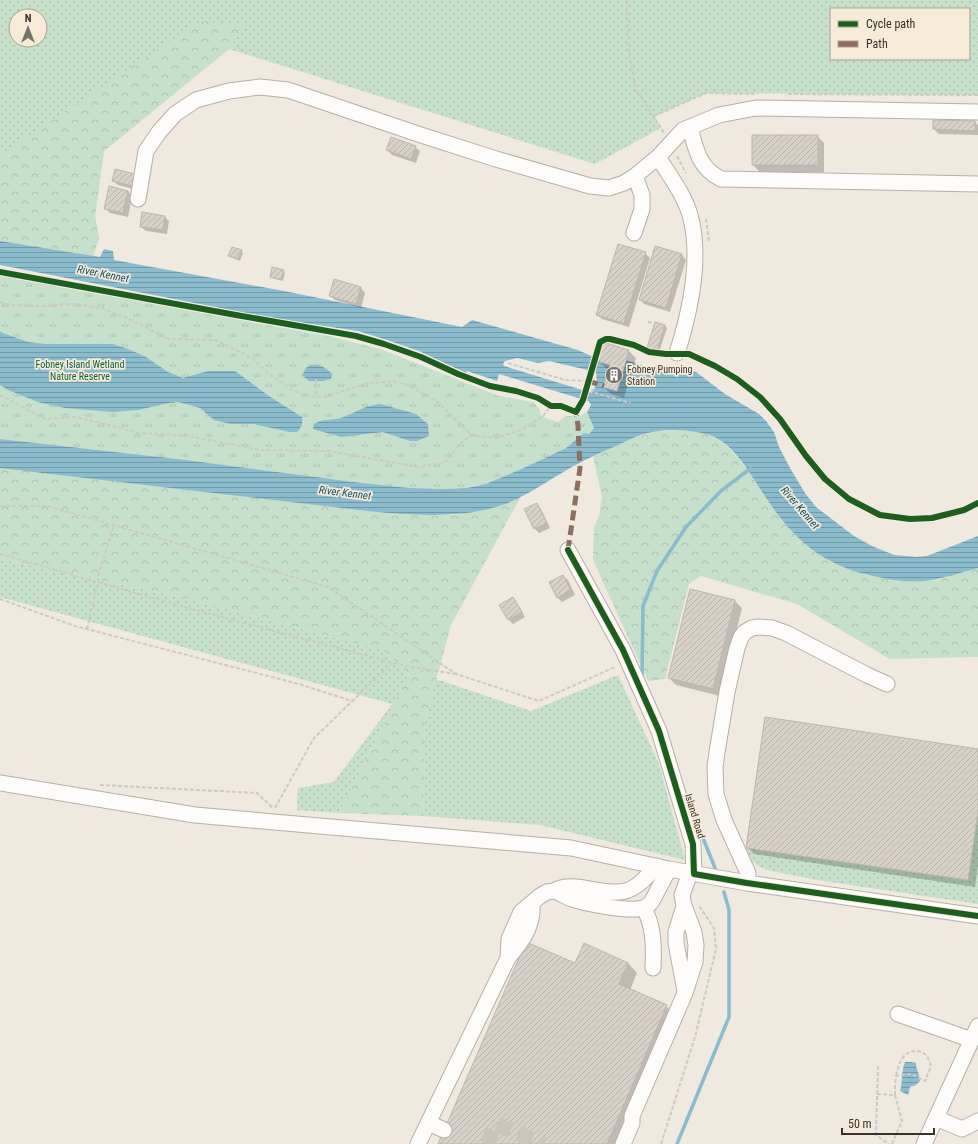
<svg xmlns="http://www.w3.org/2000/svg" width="978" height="1144" font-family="'Roboto Condensed',sans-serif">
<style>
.grass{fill:url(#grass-dots);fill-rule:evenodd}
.forest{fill:url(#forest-crowns)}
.park{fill:url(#park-tufts)}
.water{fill:url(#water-rules);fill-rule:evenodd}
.shadow{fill:#0003}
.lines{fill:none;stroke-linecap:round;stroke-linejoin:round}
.stream{stroke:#8abcce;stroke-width:3.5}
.building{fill:url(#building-hatch);stroke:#bcb6b0}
.minor-tunnel{stroke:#cbc4bb;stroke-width:15;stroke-dasharray:15 8;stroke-linecap:butt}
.minor-casing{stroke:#b5afa8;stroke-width:17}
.path{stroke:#cccac7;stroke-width:2;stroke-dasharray:4 2;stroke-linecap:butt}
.minor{stroke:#fdfcfa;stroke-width:15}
.quiet{stroke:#8d6e63;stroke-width:5;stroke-dasharray:10 5;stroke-linecap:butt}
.cycleway-casing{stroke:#f6ead9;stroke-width:8}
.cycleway{stroke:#1b5e20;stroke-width:6}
.labels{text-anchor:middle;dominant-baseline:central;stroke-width:3.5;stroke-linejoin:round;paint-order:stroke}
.park-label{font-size:10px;fill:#0f603e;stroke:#f6ead9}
.poi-label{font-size:10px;fill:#37322c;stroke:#f6ead9;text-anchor:start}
.street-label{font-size:10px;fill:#37322c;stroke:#f6ead9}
.water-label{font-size:11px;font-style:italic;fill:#145267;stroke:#f6ead9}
</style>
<defs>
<pattern id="grass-dots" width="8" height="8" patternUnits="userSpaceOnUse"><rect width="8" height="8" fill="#c7e0cb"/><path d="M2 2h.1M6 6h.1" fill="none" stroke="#acc1ae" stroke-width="1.8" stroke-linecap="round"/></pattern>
<pattern id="forest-crowns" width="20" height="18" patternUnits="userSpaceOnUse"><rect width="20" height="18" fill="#c7e0cb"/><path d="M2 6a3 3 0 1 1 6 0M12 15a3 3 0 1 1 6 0" fill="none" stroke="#acc1ae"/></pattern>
<pattern id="park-tufts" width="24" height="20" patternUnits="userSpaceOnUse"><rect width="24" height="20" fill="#c7e0cb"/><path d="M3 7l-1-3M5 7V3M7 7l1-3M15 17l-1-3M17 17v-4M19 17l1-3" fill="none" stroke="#acc1ae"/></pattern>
<pattern id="water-rules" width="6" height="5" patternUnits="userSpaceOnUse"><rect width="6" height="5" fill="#8abcce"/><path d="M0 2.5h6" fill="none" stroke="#7299a7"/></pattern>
<pattern id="building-hatch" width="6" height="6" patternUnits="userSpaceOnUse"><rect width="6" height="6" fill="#d8d1ca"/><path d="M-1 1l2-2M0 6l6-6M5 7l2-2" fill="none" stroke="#bab4ae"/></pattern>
</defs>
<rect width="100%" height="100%" fill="#f0e9df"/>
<path class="grass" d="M0 0H978V95L706 93 654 116 661 128 595 164 229 49 104 151 95 216 99 239 93 256 0 241ZM831 9H969V59H831ZM16 16H40V40H16Z
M0 559 180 597 382 650 409 674 339 813 297 810 298 788 334 782 392 704 0 597Z
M618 675 659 764 685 860 540 825 423 816 426 718 436 679 531 711Z
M978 812V904L817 880 767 870 758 866 752 861 746 848 968 880Z"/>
<path class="forest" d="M200 21 246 25 229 49 104 151 95 216 99 239 93 256 0 241V155Z
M685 430C692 431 702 432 709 435 729 443 741 461 753 478L865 575 894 580 922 581 940 579 978 568V657L890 659 797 604 701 576 689 584 665 679 648 681 593 560 594 527 599 516 602 497 593 456 638 436 658 431Z
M0 467 367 511 454 515 488 509 508 503 521 496 451 625 426 718 423 816 339 813 409 674 382 650 180 597 0 559Z"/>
<path class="park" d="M0 276 328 336 380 349 499 396 533 402 539 408 541 415 548 419 558 422 566 416H579L587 412 594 428 589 434 584 433 566 448 526 467 486 484 467 488 444 489 409 488 362 483 186 460 0 439Z"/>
<path class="water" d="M0 241 100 257 104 249 113 251 114 260 284 291 462 327 472 320 578 350 591 356C595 362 603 363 610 365L603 387 617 391 626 360 648 367 659 365 696 372 725 394 759 414 766 421 774 432 779 447 790 468 805 493 816 507 854 536 872 546 894 555 917 557 927 556 978 536V568C960 573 943 579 924 581 911 582 896 581 883 578 823 568 792 539 761 490 748 470 731 440 706 434 684 429 660 428 638 436 630 439 623 443 616 446 596 454 578 463 560 474 543 484 527 495 508 503 463 520 414 515 367 511L0 468V439L186 460 362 483 409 488 444 489 467 488 486 484 526 467 566 448 584 433 589 434 594 428 587 412 590 407 591 404 588 401 499 374 497 381 467 371 466 373 419 351 387 340 358 331 277 319 0 265ZM517 358 538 363 549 361 596 372 597 384 592 393 504 366 503 364 505 361Z
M0 332 28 342 45 344H113L128 349 146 357 168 372 183 378 208 371H235L269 396 302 417C303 423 302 427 297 432H289L254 424H231L214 420 200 408 178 402 169 403 138 410 113 412 65 408 38 402 8 390 0 385Z
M310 365C321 365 324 366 332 374L331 379 323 381H309L302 375 306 368Z
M380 404 416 414 428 424 429 436 417 441H410L383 432 341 437 313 429 314 424C324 418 331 421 341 418 355 413 363 406 380 404Z
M905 1062H911L916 1063C916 1070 920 1074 920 1081L916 1085 910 1087 908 1095 900 1091C903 1081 901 1072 905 1062Z"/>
<path class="shadow" d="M934 121 975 122 978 125V135L939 134 934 129Z
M817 136 824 143V172H760L753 165Z
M415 147 420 151 416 163 392 155 387 150Z
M135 175 137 190 118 185 113 181Z
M128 191 132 196 128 217 110 213 105 208Z
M165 217 169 221 167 234 146 231 141 227Z
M241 251 243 253 240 261 229 256Z
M645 253 650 258 629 327 602 319 597 315Z
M682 255 686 260 670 312 644 304 640 299Z
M283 271 285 273 283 281 273 278 271 276Z
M361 288 365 293 361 308 335 300 330 295Z
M665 326 667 328 659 352 650 350 648 348Z
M604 344 629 351 636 358 624 398 611 394 604 387 610 369 606 368 598 361Z
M537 504 541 509 550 528 539 533 534 528Z
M563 576 568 580 575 595 562 602 557 597Z
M513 598 517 603 525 617 513 624 508 619Z
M735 601 742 608 720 696 676 685 669 678Z
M978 750V865L975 887 754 854 747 847Z
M628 963 637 973 630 990 666 1006 676 1016 620 1144H439Z"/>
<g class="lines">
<path class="stream" d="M642 677 643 606 657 571 686 527 721 491 751 468
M684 791 715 868
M677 1144 729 1017V910L724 892"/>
</g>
<path class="building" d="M933 120 975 121V131L933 129Z
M752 135H818V165H752Z
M391 137 416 146 411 159 386 150Z
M115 169 135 174 132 186 112 181Z
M109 186 128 191 123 213 104 209Z
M142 212 165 216 163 230 140 227Z
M618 244 646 252 624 323 596 315Z
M655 246 682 254 666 308 639 300Z
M232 247 242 250 238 259 228 256Z
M272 267 284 270 281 280 270 277Z
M334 279 361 287 356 304 329 296Z
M655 322 665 325 657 351 647 348Z
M603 342 629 350 617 391 603 387 610 365 597 361Z
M537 503 547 523 534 529 524 509Z
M563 575 571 590 557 598 549 582Z
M690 589 735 600 713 689 668 678Z
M513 597 522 612 508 620 499 605Z
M765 717 978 749V812L968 880 746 848Z
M526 942 575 963 584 943 628 963 619 984 667 1005 607 1144H438Z"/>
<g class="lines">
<path class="minor-tunnel" d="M487 1144 496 1124 543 1144"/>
<defs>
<path id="minor" d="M690 128C696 150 699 168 721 179L978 184
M658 157C669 175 684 194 690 215 702 258 690 312 677 353
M138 199 146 151 159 132 175 114 196 100 229 91 260 87 288 90 421 135 496 159 590 186 609 188 624 183 635 176 658 157 683 130 719 115 756 108 978 112
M634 233 642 209V195L635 176
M568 550 623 650 659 731 693 844 694 874
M0 783 195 815 571 848 669 869 747 883 978 916
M657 866C648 875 638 888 625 891 603 897 574 879 554 891 560 893 566 897 572 899 586 904 629 912 643 908 647 907 650 904 652 901L669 869
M747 883 748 873 724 820 716 794 715 767 717 752 727 692 737 648 741 637 745 632 752 628 758 627 772 628 786 633 867 675 887 684
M532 903C534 926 522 941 508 958L509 939 521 912 540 896 547 892 554 891
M684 906 676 932V943L685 991
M644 908C654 927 654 947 653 968
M898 1014 972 1040
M936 1118 962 1129 978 1121
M429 1123 444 1130
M418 1144 508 958
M623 1144 632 1123V1116L685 993 695 962 696 945 694 932 684 906 682 895 690 873
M924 1144 978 1026"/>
</defs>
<use href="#minor" class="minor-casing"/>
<path class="path" d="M628 0 627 6 629 53 636 91 640 95 664 133
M788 94 978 95
M654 116 706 93 754 94
M677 156 686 173
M706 219 709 241
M0 272 236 315 356 336 384 344 421 357 458 374 490 386 516 391 538 398 551 406H561
M0 302 9 305 40 306 74 304 101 308 127 318 169 339 216 340 252 358 269 374 293 390 306 396 324 397 366 384 391 381 406 384 438 402 471 435 496 438 521 430 543 416 551 406
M648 322 653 323
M508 363 565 380 588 381
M316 379V397
M595 383 592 392 630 403
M0 395 45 419 76 417 140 433 188 436 260 450 328 451 418 467 444 463 459 445 471 435
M0 506H47L328 587 456 674 539 701 615 667
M0 554 170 603 405 666 455 674
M0 599 75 626 299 684 352 701
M87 629 98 582V576L114 525
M100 785 257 793 273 808
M275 808 314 738 392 663
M878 1066 876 1135 889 1144
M877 1094 895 1095 902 1121 892 1144
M895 1095V1085L896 1076 911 1074 925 1081 931 1066C930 1063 928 1057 926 1055 923 1052 920 1051 917 1051 902 1050 899 1064 896 1076
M661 1144 695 1037 716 949 714 928 699 906"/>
<use href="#minor" class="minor"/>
<path class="quiet" d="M588 381 604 386
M568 550 580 468 578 426 576 412"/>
<defs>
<path id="cycleway" d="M0 272 236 315 356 336 384 344 421 357 458 374 490 386 516 391 538 398 551 406H561L576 412 583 400 600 342 606 339H610L634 345 649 352 666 354H689L715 366 737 379 760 397 780 419 806 456 825 479 849 499 880 515 910 519 932 518 964 510 978 503
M568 550 623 650 659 731 693 844 694 874 747 883 978 916"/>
</defs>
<use href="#cycleway" class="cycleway-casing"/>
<use href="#cycleway" class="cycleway"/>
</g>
<defs>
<symbol id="building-disc" viewBox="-11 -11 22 22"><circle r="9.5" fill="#78726b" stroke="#f6ead9"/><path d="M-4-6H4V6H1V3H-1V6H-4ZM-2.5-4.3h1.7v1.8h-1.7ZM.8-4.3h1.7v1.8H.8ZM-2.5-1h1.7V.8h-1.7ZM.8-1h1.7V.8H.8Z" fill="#fff"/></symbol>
</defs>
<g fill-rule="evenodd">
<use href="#building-disc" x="604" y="365" width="20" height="20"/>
</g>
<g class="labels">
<g class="park-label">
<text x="80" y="364">Fobney Island Wetland<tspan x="80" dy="12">Nature Reserve</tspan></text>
</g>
<g class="poi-label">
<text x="627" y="369">Fobney Pumping<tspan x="627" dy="12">Station</tspan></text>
</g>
<g class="street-label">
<text transform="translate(695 816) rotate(73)">Island Road</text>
</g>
<g class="water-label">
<text transform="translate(103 274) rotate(11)">River Kennet</text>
<text transform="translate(345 493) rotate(7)">River Kennet</text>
<text transform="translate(800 508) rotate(49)">River Kennet</text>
</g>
</g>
<rect x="830" y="8" width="140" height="52" fill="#f6ead9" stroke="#aaa094"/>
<rect x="838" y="21" width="20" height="6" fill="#1b5e20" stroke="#aaa094"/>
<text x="866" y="28" font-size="12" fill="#37322c">Cycle path</text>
<rect x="838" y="41" width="20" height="6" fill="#8d6e63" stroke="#aaa094"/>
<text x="866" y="48" font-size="12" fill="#37322c">Path</text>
<g transform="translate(28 28)"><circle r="19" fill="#f6ead9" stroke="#aaa094"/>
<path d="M0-3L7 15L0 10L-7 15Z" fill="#78726b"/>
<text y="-6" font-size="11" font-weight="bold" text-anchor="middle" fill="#37322c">N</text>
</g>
<path d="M842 1128v6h92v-6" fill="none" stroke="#37322c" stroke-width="2"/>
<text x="848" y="1128" font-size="12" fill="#37322c" stroke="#f6ead9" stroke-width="3" paint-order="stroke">50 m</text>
</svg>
